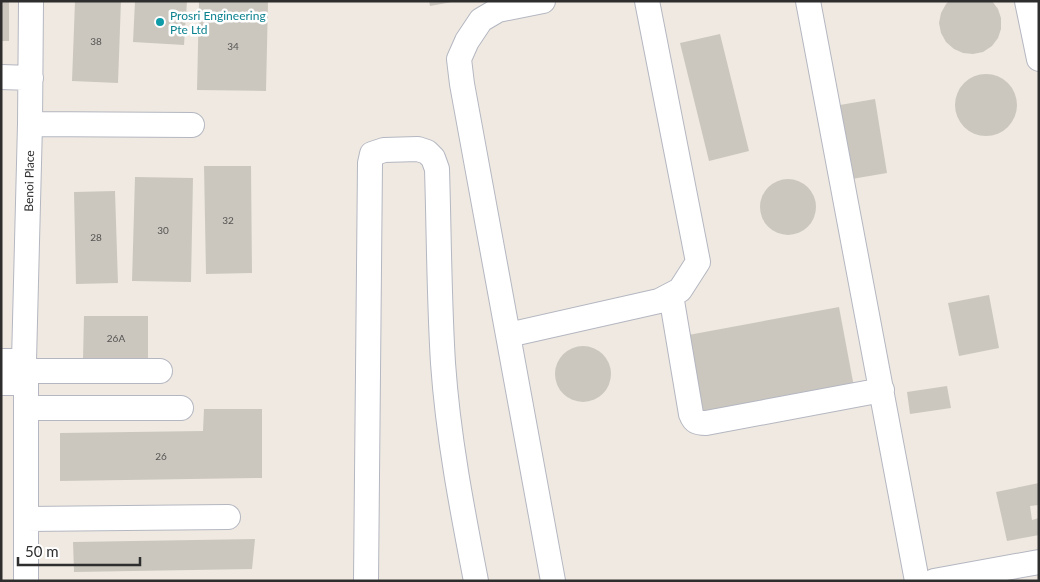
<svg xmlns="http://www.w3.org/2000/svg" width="1040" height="582" font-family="Lato,sans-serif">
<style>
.building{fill:#cbc7bf}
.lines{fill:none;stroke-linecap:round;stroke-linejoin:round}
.minor-casing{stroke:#b4b7c1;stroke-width:26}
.minor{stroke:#fff;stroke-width:24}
.culture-dot{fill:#0f9aa8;stroke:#fff;stroke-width:2}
.labels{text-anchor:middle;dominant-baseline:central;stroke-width:5;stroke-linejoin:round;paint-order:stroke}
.number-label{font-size:10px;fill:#555452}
.culture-label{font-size:12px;fill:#0d838f;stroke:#fff;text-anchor:start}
.street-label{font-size:12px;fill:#2e2e2e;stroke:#fff}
</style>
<rect width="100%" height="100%" fill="#efe9e1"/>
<path class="building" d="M1 1H9V41H1Z
M75 1H121L118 83 72 81Z
M135 1H187L184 45 133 42Z
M199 1H268L266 91 197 90Z
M429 1H452V2L430 6Z
M949 1H992L998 9 1001 18V29L998 38 992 46 983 52 973 54 963 53 954 49 946 42 941 33 939 23 941 13 946 4Z
M720 34 749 151 709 161 680 43Z
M955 105a31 31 0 1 1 62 0a31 31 0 1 1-62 0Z
M875 99 887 173 846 180 834 106Z
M204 166H251L252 273 206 274Z
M135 177 193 178 191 282 132 281Z
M760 207a28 28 0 1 1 56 0a28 28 0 1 1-56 0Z
M115 191 118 283 76 284 74 192Z
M989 295 999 348 959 356 948 303Z
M839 307 854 387 699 416 683 336Z
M84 316H148V360L83 359Z
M555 374a28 28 0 1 1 56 0a28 28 0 1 1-56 0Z
M947 386 951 408 910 414 907 392Z
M204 409H262V478L60 481V433L203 431Z
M1039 483V505L1030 506 1032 520 1039 518V535L1007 541 996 492Z
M255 539 252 569 74 572 73 542Z"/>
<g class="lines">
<defs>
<path id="minor" d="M543 1 498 10 481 20 467 41 459 59 462 84 553 581
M808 1 917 581
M1027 1 1039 59
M1 77 31 78
M30 124 192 125
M671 295 691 414C694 422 697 423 706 423L882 390
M508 335 659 301 680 290 698 262 647 1
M1 361H24
M26 371H160
M1 383H25
M26 408H181
M26 519 228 517
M26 581V371L24 361 30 124 31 1
M366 581 370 163 372 154 384 150 418 149 427 152 433 158 437 169C439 233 439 298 443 363 448 436 462 509 476 581
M934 581 1039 562"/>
</defs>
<use href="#minor" class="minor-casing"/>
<use href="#minor" class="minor"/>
</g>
<circle class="culture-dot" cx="160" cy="22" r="5"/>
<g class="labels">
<g class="number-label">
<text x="96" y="41">38</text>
<text x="233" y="46">34</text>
<text x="228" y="220">32</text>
<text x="163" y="230">30</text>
<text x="96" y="237">28</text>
<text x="116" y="338">26A</text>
<text x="161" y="456">26</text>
</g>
<g class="culture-label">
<text x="170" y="15">Prosri Engineering<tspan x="170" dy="14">Pte Ltd</tspan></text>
</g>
<g class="street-label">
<text transform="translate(29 181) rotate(-89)">Benoi Place</text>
</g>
</g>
<rect width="1040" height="582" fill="none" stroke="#2e2e2e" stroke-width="5"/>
<path d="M18 557v8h122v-8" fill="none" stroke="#2e2e2e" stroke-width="2.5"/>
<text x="25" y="557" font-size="15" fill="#2e2e2e" stroke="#ffffff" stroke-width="4" paint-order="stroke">50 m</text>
</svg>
